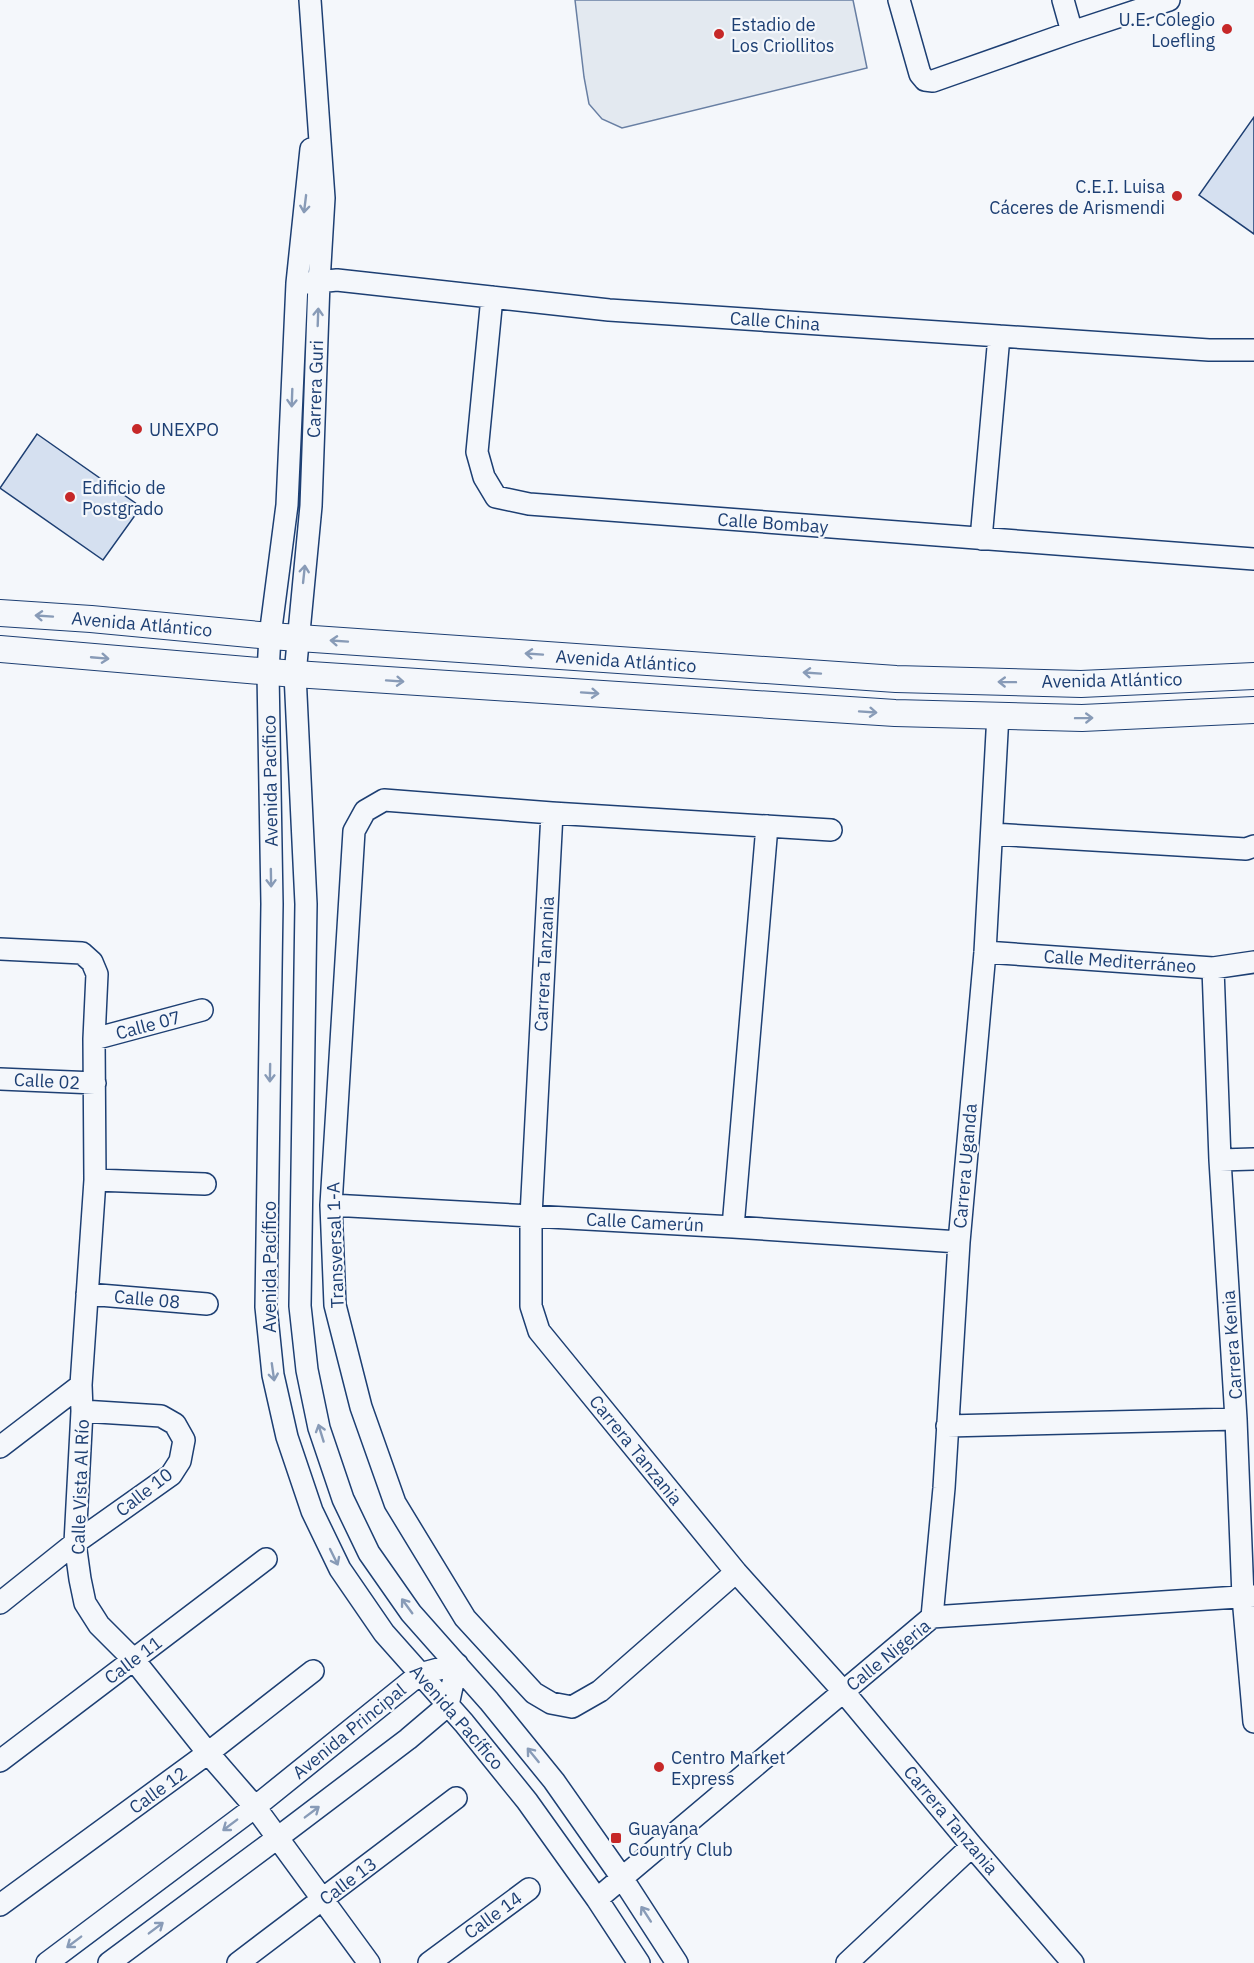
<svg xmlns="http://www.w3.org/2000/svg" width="1254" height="1963" font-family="'IBM Plex Sans',sans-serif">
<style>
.green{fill:#e3e9f0;stroke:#687fa3;stroke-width:1.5}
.building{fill:#d5e0f0;stroke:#1d3f73;stroke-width:1.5}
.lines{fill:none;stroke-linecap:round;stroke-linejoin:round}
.minor-casing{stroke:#1d3f73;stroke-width:24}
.major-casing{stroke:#1d3f73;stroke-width:28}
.minor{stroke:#f4f7fb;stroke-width:21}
.major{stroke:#f4f7fb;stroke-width:26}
.oneway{stroke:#889bb7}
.poi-dot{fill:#c62828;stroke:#f4f7fb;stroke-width:2}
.labels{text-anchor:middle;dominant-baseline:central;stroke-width:4.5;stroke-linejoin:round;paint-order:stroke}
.poi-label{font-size:18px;fill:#1d3f73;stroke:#f4f7fb;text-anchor:start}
.street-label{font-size:18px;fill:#1d3f73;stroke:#f4f7fb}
</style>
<rect width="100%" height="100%" fill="#f4f7fb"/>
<path class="green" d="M575 0H853L867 68 622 128 602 119 589 104 584 77Z"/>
<path class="building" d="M1254 117V234L1199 195Z
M37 434 141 507 103 560 0 488Z"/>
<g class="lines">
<defs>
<path id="minor" d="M310 0 324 198 319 282 311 506 295 674 306 904 300 1306 307 1370 319 1428 343 1499 369 1553 411 1613 489 1701 554 1781 622 1878 677 1963
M899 0 920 74 925 80 933 81 1072 32 1169 0
M1063 0 1072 32
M311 149 297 283 287 505 270 636 268 672 272 904 266 1307 273 1375 287 1437 312 1511 340 1569 384 1633 464 1723 527 1801 597 1899 639 1963
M307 283 337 280 609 310 1209 350H1254
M492 297 477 452 484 477 496 497 529 504 1254 559
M981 539 999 336
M552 813 531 1216V1306L539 1331 736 1572 843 1691 972 1846 1073 1963
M992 834 1246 849 1254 846
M0 949 82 953 92 962 97 974 94 1039 95 1180 81 1385 82 1411 75 1543 80 1579 85 1603 99 1625 134 1660 208 1753 255 1807 369 1963
M985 952 1213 968 1254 962
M1213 968 1220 1160 1236 1419 1243 1597 1254 1722
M94 1039 202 1010
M0 1079 95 1083
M1220 1160 1254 1159
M95 1180 205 1184
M331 1205 733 1227 959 1242
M733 1227 767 826
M87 1294 207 1304
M947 1426 1236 1419
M0 1447 81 1385
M736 1572 600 1691 572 1707 551 1703 534 1693 465 1618 395 1503 361 1407 335 1305 331 1205 354 831 365 811 384 800 552 813 831 830
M0 1603 75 1543 171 1475 180 1461 184 1440 175 1424 161 1416 82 1411
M932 1617 944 1488 959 1242 985 952 998 714
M0 1761 266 1559
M597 1899 932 1617 1254 1596
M0 1905 208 1753 313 1671
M47 1963 255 1807 420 1674 457 1664 448 1705 408 1739 276 1839 109 1963
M238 1963 456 1798
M429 1963 529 1889
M847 1963 972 1846"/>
<path id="major" d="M0 613 91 619 270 636 896 679 1081 684 1254 676
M0 649 295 674 895 713 1082 718 1254 710"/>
</defs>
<use href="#minor" class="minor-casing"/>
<use href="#major" class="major-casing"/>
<use href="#minor" class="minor"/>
<use href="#major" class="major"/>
</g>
<defs><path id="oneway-shaft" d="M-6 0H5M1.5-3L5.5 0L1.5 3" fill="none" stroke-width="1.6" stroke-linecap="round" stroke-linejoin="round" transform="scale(1.5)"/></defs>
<g class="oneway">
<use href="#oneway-shaft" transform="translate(305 204) rotate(97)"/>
<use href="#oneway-shaft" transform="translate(318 317) rotate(-88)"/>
<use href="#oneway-shaft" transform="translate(292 398) rotate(92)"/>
<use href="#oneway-shaft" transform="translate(304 574) rotate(-84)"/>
<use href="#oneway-shaft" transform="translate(44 616) rotate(-176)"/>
<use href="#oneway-shaft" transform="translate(339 641) rotate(-176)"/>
<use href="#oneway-shaft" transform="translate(534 654) rotate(-176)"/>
<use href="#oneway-shaft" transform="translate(100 658) rotate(5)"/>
<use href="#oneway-shaft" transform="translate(812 673) rotate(-176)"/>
<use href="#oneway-shaft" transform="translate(395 681) rotate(4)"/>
<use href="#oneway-shaft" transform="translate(1007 682) rotate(-179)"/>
<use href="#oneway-shaft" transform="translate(590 693) rotate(4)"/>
<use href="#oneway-shaft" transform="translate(868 712) rotate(4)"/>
<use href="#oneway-shaft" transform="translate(1084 718) rotate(-1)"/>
<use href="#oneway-shaft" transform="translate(271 878) rotate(89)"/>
<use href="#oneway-shaft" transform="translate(270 1073) rotate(91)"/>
<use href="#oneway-shaft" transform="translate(273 1372) rotate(82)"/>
<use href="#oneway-shaft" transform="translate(321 1433) rotate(-107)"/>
<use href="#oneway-shaft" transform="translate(334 1557) rotate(64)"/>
<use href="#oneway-shaft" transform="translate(407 1606) rotate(-126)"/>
<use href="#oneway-shaft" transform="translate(533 1755) rotate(-129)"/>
<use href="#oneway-shaft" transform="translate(312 1812) rotate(-37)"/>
<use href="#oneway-shaft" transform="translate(230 1825) rotate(143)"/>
<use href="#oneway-shaft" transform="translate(646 1914) rotate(-123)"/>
<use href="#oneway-shaft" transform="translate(156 1928) rotate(-37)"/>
<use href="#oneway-shaft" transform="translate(74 1942) rotate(143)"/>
</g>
<g class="poi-dot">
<circle cx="1227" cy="29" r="6"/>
<circle cx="719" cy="34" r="6"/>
<circle cx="1177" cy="196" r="6"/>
<circle cx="137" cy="429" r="6"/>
<circle cx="70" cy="497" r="6"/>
<circle cx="659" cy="1767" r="6"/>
<rect x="610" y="1832" width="12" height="12" rx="3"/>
</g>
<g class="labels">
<g class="poi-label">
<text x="1215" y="19" text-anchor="end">U.E. Colegio<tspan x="1215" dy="21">Loefling</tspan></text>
<text x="731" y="24">Estadio de<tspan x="731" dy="21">Los Criollitos</tspan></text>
<text x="1165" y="186" text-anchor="end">C.E.I. Luisa<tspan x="1165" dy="21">Cáceres de Arismendi</tspan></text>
<text x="149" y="429">UNEXPO</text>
<text x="82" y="487">Edificio de<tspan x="82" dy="21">Postgrado</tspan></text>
<text x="671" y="1757">Centro Market<tspan x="671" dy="21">Express</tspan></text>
<text x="628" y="1828">Guayana<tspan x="628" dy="21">Country Club</tspan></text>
</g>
<g class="street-label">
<text transform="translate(775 321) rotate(4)">Calle China</text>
<text transform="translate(315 389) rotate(-88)">Carrera Guri</text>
<text transform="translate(773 523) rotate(4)">Calle Bombay</text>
<text transform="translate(142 624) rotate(5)">Avenida Atlántico</text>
<text transform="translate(626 661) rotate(4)">Avenida Atlántico</text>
<text transform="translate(1112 680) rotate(-1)">Avenida Atlántico</text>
<text transform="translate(270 781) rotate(-91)">Avenida Pacífico</text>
<text transform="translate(1120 961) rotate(4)">Calle Mediterráneo</text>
<text transform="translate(544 964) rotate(-87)">Carrera Tanzania</text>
<text transform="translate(148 1025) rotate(-15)">Calle 07</text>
<text transform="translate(47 1081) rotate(3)">Calle 02</text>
<text transform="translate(965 1166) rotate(-85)">Carrera Uganda</text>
<text transform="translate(645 1222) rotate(3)">Calle Camerún</text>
<text transform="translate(335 1245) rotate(-92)">Transversal 1-A</text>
<text transform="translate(269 1267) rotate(-90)">Avenida Pacífico</text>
<text transform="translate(147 1299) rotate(5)">Calle 08</text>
<text transform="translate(1232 1345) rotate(-94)">Carrera Kenia</text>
<text transform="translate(636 1450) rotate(51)">Carrera Tanzania</text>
<text transform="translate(80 1487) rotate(-88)">Calle Vista Al Río</text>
<text transform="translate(144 1492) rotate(-38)">Calle 10</text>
<text transform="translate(888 1655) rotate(-39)">Calle Nigeria</text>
<text transform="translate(133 1660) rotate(-37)">Calle 11</text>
<text transform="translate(457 1717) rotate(49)">Avenida Pacífico</text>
<text transform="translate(349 1731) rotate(-39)">Avenida Principal</text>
<text transform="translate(158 1790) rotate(-36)">Calle 12</text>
<text transform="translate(951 1820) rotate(50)">Carrera Tanzania</text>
<text transform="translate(348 1881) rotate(-37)">Calle 13</text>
<text transform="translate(493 1915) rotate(-36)">Calle 14</text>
</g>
</g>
</svg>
